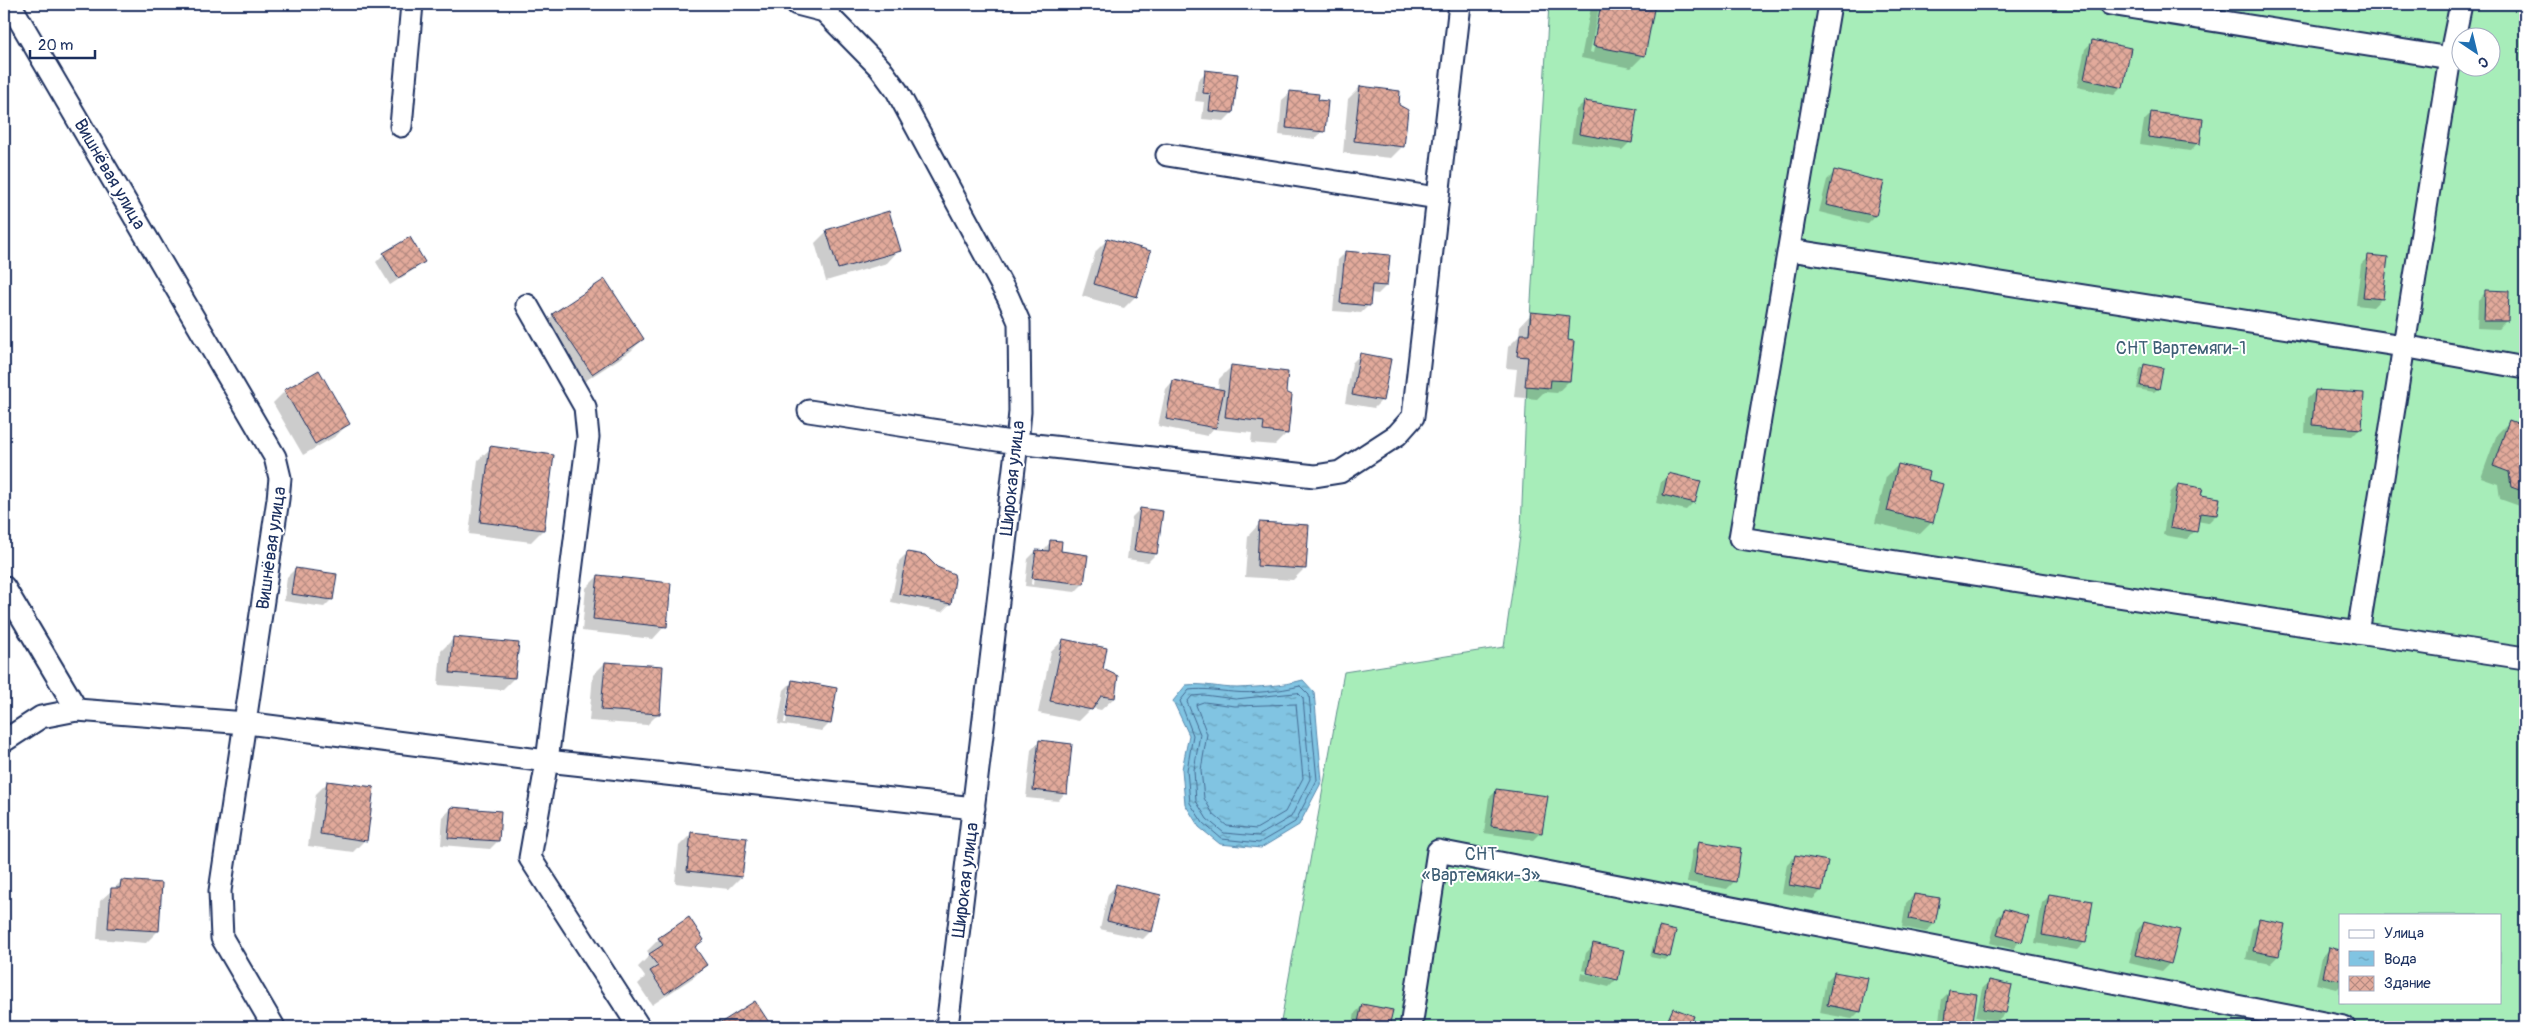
<svg xmlns="http://www.w3.org/2000/svg" width="2529" height="1031" viewBox="0 0 2529 1031" font-family="Pangolin,sans-serif">
<style>
.garden{fill:#a7edb9;stroke:#618e8c;fill-rule:evenodd}
.water{fill:url(#water-ripples);stroke:#5888ad}
.shadow{fill:#0003;fill-rule:evenodd}
.lines{fill:none;stroke-linecap:round;stroke-linejoin:round}
.shore{stroke:#446b93;stroke-width:1}
.building{fill:url(#building-cross-hatch);stroke:#1b2f5e}
.minor-casing{stroke:#1b2f5e;stroke-width:25}
.minor{stroke:#fff;stroke-width:21}
.labels{text-anchor:middle;stroke-width:4;stroke-linejoin:round;paint-order:stroke}
.street-label{font-size:18px;fill:#1b2f5e;stroke:#fff}
.park-label{font-size:18px;fill:#3e5e75;stroke:#fff}
</style>
<defs>
<pattern id="water-ripples" width="26" height="14" patternUnits="userSpaceOnUse" patternTransform="scale(1.25)"><rect width="26" height="14" fill="#81c4e2"/><path d="M2 4q2-2 4 0t4 0M15 11q2-2 4 0t4 0" fill="none" stroke="#69a0ba"/></pattern>
<pattern id="building-cross-hatch" width="8" height="8" patternUnits="userSpaceOnUse" patternTransform="scale(1.25)"><rect width="8" height="8" fill="#e2aa9b"/><path d="M0 0l8 8M0 8l8-8" fill="none" stroke="#b68b82"/></pattern>
</defs>
<rect width="100%" height="100%" fill="#fff"/>
<filter id="ink" filterUnits="userSpaceOnUse"><feTurbulence type="fractalNoise" baseFrequency=".02" numOctaves="2"/><feDisplacementMap in="SourceGraphic" scale="10" xChannelSelector="R" yChannelSelector="G"/><feConvolveMatrix kernelMatrix="1 2 1 2 8 2 1 2 1" color-interpolation-filters="sRGB"/></filter>
<g filter="url(#ink)">
<path class="garden" d="M 1549,4 L 2525,4 L 2525,1027 L 1280,1027 L 1344,672 L 1504,647 L 1521,529 L 1529,334 ZM 2462,38 L 2492,38 L 2492,68 L 2462,68 ZM 2340,915 L 2500,915 L 2500,1002 L 2340,1002 Z"/>
<path class="water" d="M 1303,680 L 1314,692 L 1322,781 L 1299,825 L 1261,848 L 1220,844 L 1199,827 L 1185,804 L 1182,769 L 1189,735 L 1173,701 L 1186,685 C 1204,683 1219,688 1237,688 C 1259,687 1281,686 1303,680 Z"/>
<g class="shadow">
<path d="M 1131,4 L 1172,4 L 1167,9 L 1130,6 Z"/>
<path d="M 1595,4 L 1653,5 L 1643,56 L 1631,68 L 1581,58 L 1591,7 ZM 1599,7 L 1602,7 L 1593,53 L 1590,52 Z"/>
<path d="M 2093,41 L 2122,87 L 2114,95 L 2077,87 L 2085,49 Z"/>
<path d="M 1206,72 L 1232,113 L 1224,121 L 1202,119 L 1204,102 L 1195,101 L 1198,80 Z"/>
<path d="M 1360,87 L 1398,106 L 1403,146 L 1391,158 L 1343,153 L 1348,99 Z"/>
<path d="M 1290,93 L 1323,131 L 1315,139 L 1279,135 L 1282,100 Z"/>
<path d="M 1584,102 L 1630,142 L 1622,150 L 1571,142 L 1576,110 Z"/>
<path d="M 2152,113 L 2198,143 L 2190,151 L 2140,144 L 2144,121 Z"/>
<path d="M 1835,172 L 1882,183 L 1875,216 L 1867,224 L 1819,212 L 1827,180 Z"/>
<path d="M 827,231 L 899,250 L 887,263 L 826,281 L 815,243 Z"/>
<path d="M 1108,239 L 1136,296 L 1124,308 L 1082,296 L 1096,251 Z"/>
<path d="M 1346,252 L 1386,286 L 1378,294 L 1370,293 L 1369,305 L 1361,313 L 1333,311 L 1338,260 Z"/>
<path d="M 384,254 L 423,261 L 415,269 L 390,285 L 376,262 Z"/>
<path d="M 2369,256 L 2381,299 L 2373,307 L 2356,305 L 2361,264 Z"/>
<path d="M 2486,292 L 2506,321 L 2498,329 L 2477,328 L 2478,300 Z"/>
<path d="M 1532,313 L 1566,341 L 1569,381 L 1557,393 L 1544,392 L 1537,399 L 1514,397 L 1517,369 L 1506,368 L 1508,347 L 1519,336 L 1520,326 Z"/>
<path d="M 553,315 L 643,339 L 631,351 L 579,385 L 541,327 Z"/>
<path d="M 1360,355 L 1382,400 L 1374,408 L 1345,403 L 1352,363 Z"/>
<path d="M 2144,366 L 2158,389 L 2154,392 L 2137,389 L 2140,369 Z"/>
<path d="M 1231,367 L 1284,393 L 1287,433 L 1275,445 L 1251,443 L 1252,433 L 1213,429 L 1207,436 L 1158,426 L 1166,389 L 1173,381 L 1218,390 L 1219,379 Z"/>
<path d="M 285,391 L 348,424 L 336,436 L 303,455 L 273,403 Z"/>
<path d="M 2315,391 L 2360,428 L 2352,436 L 2305,433 L 2307,399 Z"/>
<path d="M 2509,422 L 2525,428 L 2525,508 L 2500,499 L 2498,484 L 2481,478 L 2497,434 Z"/>
<path d="M 491,448 L 543,530 L 531,542 L 469,534 L 478,460 Z"/>
<path d="M 1898,465 L 1926,481 L 1932,522 L 1920,534 L 1875,523 L 1886,477 Z"/>
<path d="M 1669,474 L 1694,502 L 1686,510 L 1656,503 L 1661,482 Z"/>
<path d="M 2178,485 L 2200,496 L 2218,499 L 2216,515 L 2208,523 L 2197,521 L 2195,531 L 2187,539 L 2163,535 L 2170,493 Z"/>
<path d="M 1140,509 L 1156,554 L 1148,562 L 1127,559 L 1132,517 Z"/>
<path d="M 1260,523 L 1305,568 L 1293,580 L 1245,577 L 1248,536 Z"/>
<path d="M 1051,541 L 1083,584 L 1075,592 L 1025,586 L 1028,559 L 1036,551 L 1042,552 ZM 1034,558 L 1036,558 L 1033,585 L 1031,584 Z"/>
<path d="M 907,553 L 936,568 L 950,604 L 942,612 L 891,602 L 899,561 Z"/>
<path d="M 295,569 L 332,599 L 324,607 L 284,601 L 287,577 Z"/>
<path d="M 598,576 L 665,626 L 653,639 L 582,631 L 586,588 Z"/>
<path d="M 453,639 L 514,678 L 502,690 L 438,685 L 441,651 Z"/>
<path d="M 1063,640 L 1114,698 L 1101,710 L 1092,708 L 1079,721 L 1038,713 L 1051,652 Z"/>
<path d="M 605,663 L 659,713 L 647,725 L 589,721 L 593,675 Z"/>
<path d="M 792,682 L 830,723 L 822,731 L 778,724 L 784,690 ZM 789,689 L 791,689 L 786,723 L 784,723 Z"/>
<path d="M 1039,742 L 1065,793 L 1058,801 L 1026,798 L 1031,750 Z"/>
<path d="M 328,782 L 365,840 L 353,852 L 308,846 L 316,794 Z"/>
<path d="M 1497,790 L 1541,832 L 1533,840 L 1484,833 L 1489,798 Z"/>
<path d="M 451,809 L 498,841 L 490,849 L 441,845 L 443,817 Z"/>
<path d="M 691,834 L 741,877 L 729,889 L 675,883 L 679,846 Z"/>
<path d="M 1700,843 L 1735,881 L 1727,889 L 1687,882 L 1692,851 Z"/>
<path d="M 1795,856 L 1826,862 L 1821,891 L 1813,899 L 1782,893 L 1787,864 Z"/>
<path d="M 122,881 L 158,931 L 146,943 L 97,939 L 100,901 Z"/>
<path d="M 1116,886 L 1151,931 L 1143,939 L 1100,929 L 1108,894 Z"/>
<path d="M 1914,895 L 1934,924 L 1926,932 L 1902,927 L 1906,903 Z"/>
<path d="M 2050,895 L 2085,942 L 2077,950 L 2035,943 L 2042,903 Z"/>
<path d="M 2005,910 L 2020,941 L 2013,949 L 1990,943 L 1997,918 Z"/>
<path d="M 2260,921 L 2284,925 L 2278,956 L 2270,964 L 2246,959 L 2252,929 Z"/>
<path d="M 2145,922 L 2170,963 L 2162,971 L 2129,963 L 2137,930 Z"/>
<path d="M 1659,928 L 1669,957 L 1665,960 L 1650,957 L 1656,932 Z"/>
<path d="M 659,939 L 703,940 L 694,948 L 706,965 L 694,977 L 652,1005 L 638,984 L 645,977 L 638,967 L 650,955 L 647,951 Z"/>
<path d="M 1594,945 L 1617,979 L 1609,987 L 1580,980 L 1581,973 L 1613,980 L 1613,977 L 1582,970 L 1586,953 Z"/>
<path d="M 2330,949 L 2340,951 L 2340,986 L 2337,989 L 2316,984 L 2322,957 Z"/>
<path d="M 1834,973 L 1860,1011 L 1852,1019 L 1820,1013 L 1826,981 Z"/>
<path d="M 1990,981 L 2005,1013 L 1997,1021 L 1976,1017 L 1982,989 Z"/>
<path d="M 1950,991 L 1976,995 L 1971,1027 L 1938,1027 L 1942,999 Z"/>
<path d="M 755,1003 L 770,1027 L 717,1027 Z"/>
<path d="M 1363,1005 L 1391,1011 L 1388,1027 L 1352,1027 L 1355,1013 Z"/>
<path d="M 1673,1009 L 1693,1017 L 1689,1027 L 1664,1025 Z"/>
</g>
<g class="lines">
<g class="shore">
<path d="M 1300,686 L 1309,695 L 1317,780 L 1295,822 L 1259,843 L 1222,839 L 1203,823 L 1190,803 L 1187,770 L 1193,735 L 1180,701 L 1189,690 C 1205,688 1218,691 1233,692 C 1254,694 1279,691 1300,686 Z"/>
<path d="M 1298,693 L 1303,698 L 1310,779 L 1291,817 L 1258,836 L 1224,833 L 1207,819 L 1196,801 L 1194,770 L 1200,734 L 1187,702 L 1192,696 L 1204,695 L 1235,699 Z"/>
<path d="M 1204,702 L 1235,706 L 1296,704 L 1303,778 L 1285,812 L 1256,829 L 1227,826 L 1213,814 L 1204,798 L 1201,770 L 1207,734 L 1196,705 Z"/>
</g>
</g>
<g class="building">
<path d="M 1601,4 L 1655,4 L 1645,56 L 1593,46 Z"/>
<path d="M 2092,40 L 2131,48 L 2123,88 L 2084,79 Z"/>
<path d="M 1205,70 L 1238,74 L 1233,113 L 1209,111 L 1211,94 L 1203,93 Z"/>
<path d="M 1360,86 L 1400,91 L 1399,105 L 1408,110 L 1404,147 L 1354,141 Z"/>
<path d="M 1290,91 L 1319,94 L 1318,100 L 1328,101 L 1325,132 L 1286,128 Z"/>
<path d="M 1584,101 L 1637,109 L 1632,143 L 1579,134 Z"/>
<path d="M 2151,112 L 2203,119 L 2200,144 L 2148,137 Z"/>
<path d="M 1834,170 L 1884,182 L 1876,216 L 1826,205 Z"/>
<path d="M 889,211 L 901,251 L 838,269 L 826,230 Z"/>
<path d="M 410,237 L 425,262 L 398,278 L 383,253 Z"/>
<path d="M 1107,238 L 1151,251 L 1137,297 L 1094,284 Z"/>
<path d="M 1345,251 L 1390,255 L 1387,286 L 1372,285 L 1370,306 L 1340,303 Z"/>
<path d="M 2368,255 L 2388,257 L 2383,299 L 2363,297 Z"/>
<path d="M 605,279 L 644,339 L 592,374 L 552,314 Z"/>
<path d="M 2485,290 L 2509,291 L 2508,321 L 2484,321 Z"/>
<path d="M 1531,312 L 1570,316 L 1568,340 L 1574,341 L 1570,381 L 1551,380 L 1550,388 L 1525,386 L 1528,357 L 1517,356 L 1520,334 L 1529,334 Z"/>
<path d="M 1360,353 L 1391,359 L 1383,401 L 1352,395 Z"/>
<path d="M 2144,364 L 2163,368 L 2159,389 L 2140,386 Z"/>
<path d="M 1231,365 L 1288,372 L 1286,392 L 1292,395 L 1288,434 L 1263,431 L 1264,422 L 1225,417 Z"/>
<path d="M 319,370 L 350,424 L 315,444 L 284,390 Z"/>
<path d="M 1173,380 L 1224,390 L 1216,428 L 1166,419 Z"/>
<path d="M 2315,390 L 2364,393 L 2362,429 L 2312,425 Z"/>
<path d="M 2509,420 L 2525,426 L 2525,492 L 2511,487 L 2509,472 L 2493,466 Z"/>
<path d="M 490,446 L 554,455 L 544,530 L 480,522 Z"/>
<path d="M 1898,464 L 1930,472 L 1928,480 L 1943,484 L 1933,523 L 1887,511 Z"/>
<path d="M 1668,473 L 1701,481 L 1695,503 L 1663,495 Z"/>
<path d="M 2178,484 L 2203,488 L 2201,495 L 2220,498 L 2217,515 L 2200,513 L 2197,532 L 2170,527 Z"/>
<path d="M 1140,508 L 1163,511 L 1157,554 L 1134,551 Z"/>
<path d="M 1259,522 L 1309,525 L 1306,569 L 1257,566 Z"/>
<path d="M 1050,540 L 1062,541 L 1061,551 L 1088,555 L 1084,584 L 1032,578 L 1036,550 L 1049,551 Z"/>
<path d="M 907,552 L 925,555 L 937,567 L 954,574 L 955,579 L 951,604 L 899,594 Z"/>
<path d="M 295,568 L 337,574 L 333,600 L 291,594 Z"/>
<path d="M 598,575 L 671,583 L 667,627 L 593,619 Z"/>
<path d="M 453,637 L 519,643 L 515,678 L 450,673 Z"/>
<path d="M 1063,639 L 1107,648 L 1103,669 L 1118,676 L 1115,698 L 1101,696 L 1092,710 L 1050,701 Z"/>
<path d="M 605,662 L 663,666 L 660,714 L 601,710 Z"/>
<path d="M 792,680 L 837,688 L 831,724 L 786,717 Z"/>
<path d="M 1039,740 L 1072,744 L 1067,794 L 1033,790 Z"/>
<path d="M 327,781 L 374,787 L 367,841 L 320,834 Z"/>
<path d="M 1496,789 L 1548,796 L 1542,833 L 1491,826 Z"/>
<path d="M 451,807 L 501,811 L 499,841 L 448,838 Z"/>
<path d="M 691,832 L 747,838 L 742,877 L 687,871 Z"/>
<path d="M 1699,841 L 1741,848 L 1736,882 L 1694,874 Z"/>
<path d="M 1795,855 L 1828,861 L 1822,891 L 1789,885 Z"/>
<path d="M 121,880 L 162,883 L 159,931 L 108,928 L 111,888 L 120,888 Z"/>
<path d="M 1116,884 L 1161,895 L 1152,932 L 1107,921 Z"/>
<path d="M 1914,894 L 1940,898 L 1935,924 L 1909,919 Z"/>
<path d="M 2049,894 L 2093,901 L 2086,943 L 2042,935 Z"/>
<path d="M 2004,909 L 2029,916 L 2022,942 L 1997,935 Z"/>
<path d="M 689,917 L 704,940 L 695,947 L 707,965 L 665,994 L 650,971 L 658,966 L 649,954 L 663,945 L 658,938 Z"/>
<path d="M 2259,919 L 2285,924 L 2279,956 L 2253,951 Z"/>
<path d="M 2144,921 L 2180,930 L 2171,964 L 2136,955 Z"/>
<path d="M 1659,927 L 1676,931 L 1670,957 L 1653,953 Z"/>
<path d="M 1593,943 L 1624,950 L 1618,980 L 1587,973 Z"/>
<path d="M 2329,947 L 2340,950 L 2340,980 L 2323,977 Z"/>
<path d="M 1834,972 L 1868,978 L 1861,1012 L 1827,1005 Z"/>
<path d="M 1989,980 L 2012,985 L 2006,1013 L 1983,1009 Z"/>
<path d="M 1949,990 L 1977,994 L 1972,1027 L 1944,1027 Z"/>
<path d="M 755,1001 L 772,1027 L 714,1027 Z"/>
<path d="M 1362,1004 L 1393,1010 L 1389,1027 L 1357,1027 Z"/>
<path d="M 1673,1008 L 1694,1016 L 1690,1027 L 1682,1027 L 1667,1022 Z"/>
<path d="M 571,1021 L 575,1027 L 563,1027 Z"/>
</g>
<g class="lines">
<defs>
<g id="minor">
<path d="M 10,4 L 275,457 L 280,478 L 278,499 L 220,891 L 222,938 L 274,1027"/>
<path d="M 797,4 L 824,11 L 880,68 L 897,91 L 1008,297 L 1019,322 L 1020,412 L 1017,443 L 947,1027"/>
<path d="M 1830,4 L 1740,538 L 2358,633"/>
<path d="M 2110,4 L 2450,58"/>
<path d="M 2461,4 L 2450,58 L 2358,633 L 2525,658"/>
<path d="M 401,126 L 412,4"/>
<path d="M 1167,155 L 1437,198"/>
<path d="M 1790,250 L 2403,346 L 2525,368"/>
<path d="M 527,305 L 585,407 L 588,437 L 547,761 L 530,858 L 639,1027"/>
<path d="M 809,411 L 1017,443 L 1315,476 L 1340,472 L 1397,435 L 1413,417 L 1460,4"/>
<path d="M 4,587 L 77,710"/>
<path d="M 4,741 L 41,717 L 77,710 L 246,723 L 547,761 L 974,808"/>
<path d="M 1411,1027 L 1438,851 L 2344,1027"/>
</g>
</defs>
<use href="#minor" class="minor-casing"/>
<use href="#minor" class="minor"/>
</g>
</g>
<g class="labels">
<g class="street-label">
<text transform="translate(110 174) rotate(60)" y="6">Вишнёвая улица</text>
<text transform="translate(1012 478) rotate(-84)" y="6">Широкая улица</text>
<text transform="translate(271 548) rotate(-82)" y="6">Вишнёвая улица</text>
<text transform="translate(965 880) rotate(-83)" y="6">Широкая улица</text>
</g>
<g class="park-label">
<text x="2181" y="354">СНТ Вартемяги-1</text>
<text x="1481" y="860">СНТ<tspan x="1481" dy="21">«Вартемяки-3»</tspan></text>
</g>
</g>
<rect width="2529" height="1031" fill="none" stroke="#fff" stroke-width="20"/>
<rect x="10" y="10" width="2509" height="1011" fill="none" stroke="#1b2f5e" stroke-width="2" filter="url(#ink)"/>
<rect x="2339" y="914" width="162" height="90" fill="#ffffff" stroke="#a4acbf"/>
<rect x="2349" y="930" width="25" height="8" fill="#ffffff" stroke="#a4acbf"/>
<text x="2384" y="938" font-size="15" fill="#1b2f5e">Улица</text>
<rect x="2349" y="951" width="25" height="15" fill="url(#water-ripples)" stroke="#a4acbf"/>
<text x="2384" y="964" font-size="15" fill="#1b2f5e">Вода</text>
<rect x="2349" y="976" width="25" height="15" fill="url(#building-cross-hatch)" stroke="#a4acbf"/>
<text x="2384" y="988" font-size="15" fill="#1b2f5e">Здание</text>
<g transform="translate(2476 52) rotate(145)"><circle r="24" fill="#ffffff" stroke="#a4acbf"/>
<path d="M0-4L9 19L0 12L-9 19Z" fill="#1f6fb2"/>
<text y="-8" font-size="14" font-weight="bold" text-anchor="middle" fill="#1b2f5e">С</text>
</g>
<path d="M30 50v8h65v-8" fill="none" stroke="#1b2f5e" stroke-width="2.5"/>
<text x="38" y="50" font-size="15" fill="#1b2f5e" stroke="#ffffff" stroke-width="4" paint-order="stroke">20 m</text>
</svg>
